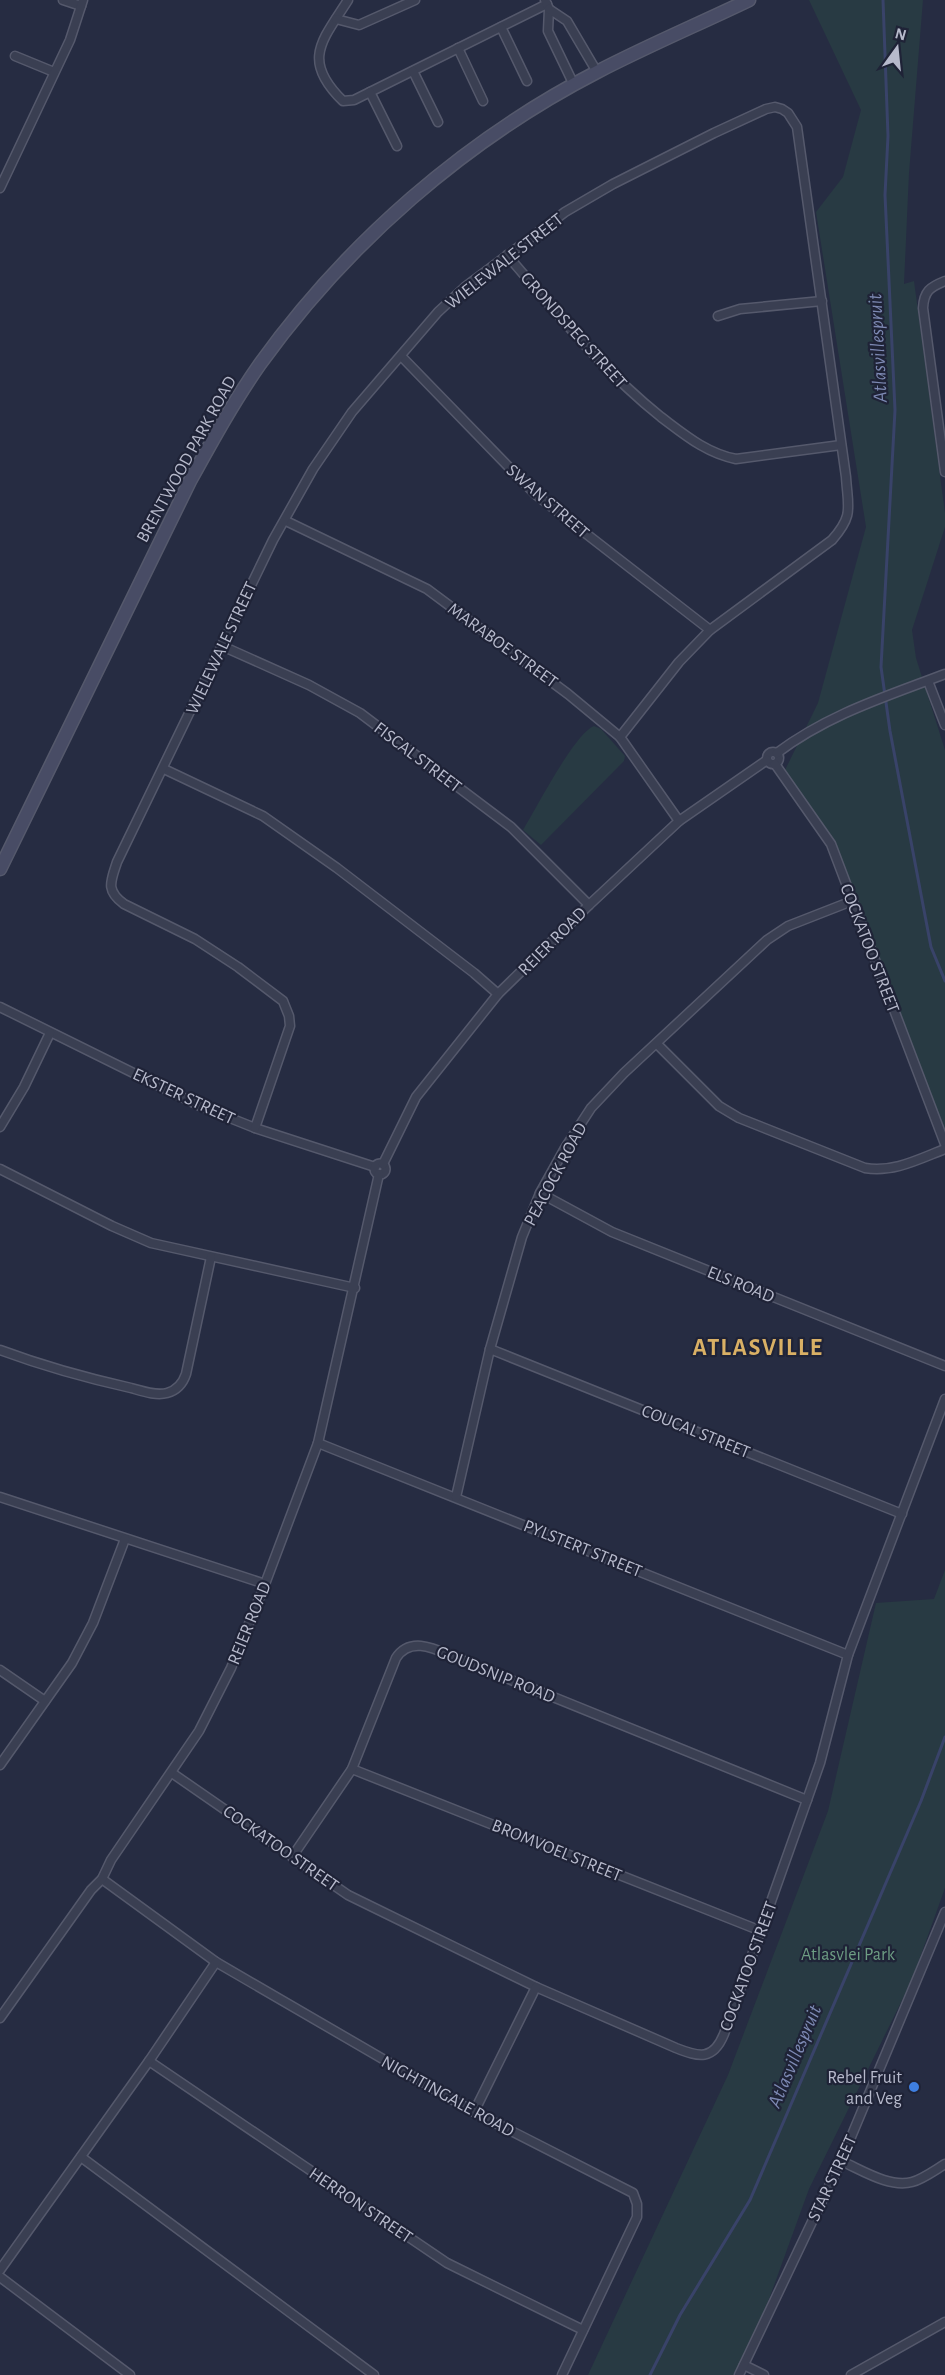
<svg xmlns="http://www.w3.org/2000/svg" width="945" height="2375" viewBox="0 0 945 2375" font-family="'Alegreya Sans',sans-serif">
<style>
.green{fill:#283a43}
.lines{fill:none;stroke-linecap:round;stroke-linejoin:round}
.stream{stroke:#394369;stroke-width:3}
.street-casing{stroke:#55596c;stroke-width:11}
.secondary-casing{stroke:#55596c;stroke-width:15}
.street{stroke:#3a3f52;stroke-width:8}
.secondary{stroke:#484c65;stroke-width:12}
.shop-dot{fill:#3f7fe0;stroke:#1f2337;stroke-width:2}
.labels{text-anchor:middle;stroke-width:4.5;stroke-linejoin:round;paint-order:stroke}
.street-label{font-size:18px;fill:#b7bacc;stroke:#1f2337}
.park-label{font-size:18px;fill:#6d9d83;stroke:#1f2337}
.poi-label{font-size:18px;fill:#b7bacc;stroke:#1f2337;text-anchor:end}
.water-label{font-size:20px;font-style:italic;fill:#7d89b3;stroke:#1f2337}
.district-label{font-size:24px;font-weight:bold;letter-spacing:1.5px;fill:#d9b065;stroke:#1f2337}
</style>
<rect width="100%" height="100%" fill="#262c42"/>
<g class="green">
<path d="M 809,0 L 923,0 L 909,173 L 904,284 L 914,281 L 945,513 L 945,527 L 912,630 L 916,658 L 945,750 L 945,1131 L 837,847 L 785,770 L 818,703 L 866,527 L 816,212 L 843,177 L 861,110 Z"/>
<path d="M 594,726 L 601,729 L 625,756 L 624,761 L 541,845 L 523,830 C 536,809 574,734 594,726 Z"/>
<path d="M 945,1570 L 945,1888 L 912,1980 L 809,2189 L 752,2346 L 738,2375 L 588,2375 L 728,2075 L 828,1811 L 876,1603 L 934,1599 Z"/>
</g>
<g class="lines">
<g class="stream">
<path d="M 883,0 L 888,136 L 885,195 L 895,410 L 881,667 L 890,731 L 931,947 L 945,981"/>
<path d="M 650,2375 L 680,2315 L 750,2200 L 921,1801 L 945,1737"/>
</g>
<defs>
<g id="street">
<path d="M 63,0 L 81,6"/>
<path d="M 348,0 C 322,41 301,60 343,101 L 354,100 L 547,4"/>
<path d="M 545,0 L 549,9 L 548,31 L 574,85"/>
<path d="M 549,9 L 567,21 L 597,72"/>
<path d="M 336,19 L 359,25 L 415,0"/>
<path d="M 501,27 L 527,81"/>
<path d="M 458,48 L 483,101"/>
<path d="M 15,56 L 54,72"/>
<path d="M 413,71 L 438,122"/>
<path d="M 370,92 L 397,146"/>
<path d="M 0,188 L 70,40 L 83,0"/>
<path d="M 507,255 C 557,313 601,369 661,417 C 685,435 706,453 736,459 L 841,445"/>
<path d="M 945,281 C 930,287 924,291 923,308 L 945,472"/>
<path d="M 718,316 L 740,309 L 822,301"/>
<path d="M 401,356 L 535,494 L 710,630"/>
<path d="M 286,521 L 427,589 L 568,694 L 620,737 L 679,821"/>
<path d="M 222,646 L 309,685 L 360,713 L 511,827 L 589,905"/>
<path d="M 928,681 L 945,725"/>
<circle cx="773" cy="758" r="6"/>
<path d="M 777,753 C 829,714 885,697 945,674"/>
<path d="M 775,764 L 831,844 L 945,1144"/>
<path d="M 164,769 L 263,816 L 337,868 L 474,973 L 498,994"/>
<path d="M 0,1007 L 200,1106 L 255,1128 L 375,1167"/>
<path d="M 657,1044 L 719,1106 L 739,1118 L 865,1168 C 893,1173 919,1159 945,1149"/>
<path d="M 0,1127 L 24,1087 L 50,1033"/>
<path d="M 255,1128 L 290,1026 L 289,1016 L 283,1001 L 238,967 L 195,939 L 124,904 C 105,890 111,881 117,862 L 273,540 L 313,469 L 352,412 L 438,312 L 465,287 L 565,212 L 613,184 L 714,133 L 766,109 L 775,107 L 782,109 L 788,113 L 797,127 L 846,477 C 848,508 854,515 832,540 L 710,630 L 679,662 L 620,737"/>
<circle cx="380" cy="1169" r="5.5"/>
<path d="M 383,1164 L 416,1097 L 498,994 L 589,905 L 679,821 L 767,760"/>
<path d="M 0,1169 L 112,1226 L 151,1243 L 355,1288"/>
<path d="M 540,1193 L 612,1232 L 945,1366"/>
<path d="M 490,1349 L 902,1514"/>
<path d="M 0,1350 C 43,1366 86,1378 131,1388 C 142,1391 156,1396 167,1393 C 178,1390 183,1383 186,1374 L 211,1257"/>
<path d="M 318,1443 L 848,1655"/>
<path d="M 0,1497 L 265,1584"/>
<path d="M 456,1497 L 490,1349 L 522,1237 L 540,1193 L 565,1148 L 591,1108 L 624,1073 L 767,940 L 788,926 L 852,901"/>
<path d="M 0,1670 L 45,1701"/>
<path d="M 0,1765 L 72,1663 L 93,1623 L 125,1539"/>
<path d="M 352,1769 L 761,1931"/>
<path d="M 172,1773 L 348,1895 L 536,1987 L 676,2048 C 699,2057 713,2061 724,2034 L 807,1800 L 820,1763 L 848,1655 L 945,1399"/>
<path d="M 292,1857 L 352,1769 L 396,1658 C 411,1635 437,1650 457,1658 L 807,1800"/>
<path d="M 102,1879 L 216,1962 L 474,2112 L 633,2193 L 637,2204 L 637,2217 L 562,2375"/>
<path d="M 0,2018 L 91,1890 L 102,1879 L 111,1860 L 199,1731 L 231,1668 L 265,1584 L 318,1443 L 379,1174"/>
<path d="M 149,2061 L 447,2263 L 583,2330"/>
<path d="M 474,2112 L 536,1987"/>
<path d="M 81,2157 L 374,2375"/>
<path d="M 841,2161 C 862,2170 889,2188 912,2182 C 923,2179 935,2170 945,2164"/>
<path d="M 0,2270 L 149,2061 L 216,1962"/>
<path d="M 0,2277 L 130,2375"/>
<path d="M 744,2365 L 764,2375"/>
<path d="M 739,2375 L 841,2161 L 945,1912"/>
<path d="M 851,2375 L 945,2322"/>
</g>
<path id="secondary" d="M 0,869 L 190,481 C 212,441 234,401 260,364 C 347,243 465,140 597,72 C 647,46 699,24 749,0"/>
</defs>
<use href="#street" class="street-casing"/>
<use href="#secondary" class="secondary-casing"/>
<use href="#street" class="street"/>
<use href="#secondary" class="secondary"/>
</g>
<circle class="shop-dot" cx="914" cy="2087" r="6"/>
<g class="labels">
<g class="street-label">
<text transform="translate(504 261) rotate(-38)" y="6">WIELEWALE STREET</text>
<text transform="translate(574 330) rotate(48)" y="6">GRONDSPEG STREET</text>
<text transform="translate(186 459) rotate(-61)" y="6">BRENTWOOD PARK ROAD</text>
<text transform="translate(548 501) rotate(41)" y="6">SWAN STREET</text>
<text transform="translate(503 645) rotate(36)" y="6">MARABOE STREET</text>
<text transform="translate(221 648) rotate(-65)" y="6">WIELEWALE STREET</text>
<text transform="translate(418 757) rotate(37)" y="6">FISCAL STREET</text>
<text transform="translate(552 941) rotate(-45)" y="6">REIER ROAD</text>
<text transform="translate(870 948) rotate(69)" y="6">COCKATOO STREET</text>
<text transform="translate(184 1096) rotate(25)" y="6">EKSTER STREET</text>
<text transform="translate(555 1174) rotate(-62)" y="6">PEACOCK ROAD</text>
<text transform="translate(741 1284) rotate(22)" y="6">ELS ROAD</text>
<text transform="translate(696 1431) rotate(22)" y="6">COUCAL STREET</text>
<text transform="translate(583 1548) rotate(22)" y="6">PYLSTERT STREET</text>
<text transform="translate(249 1623) rotate(-68)" y="6">REIER ROAD</text>
<text transform="translate(496 1674) rotate(22)" y="6">GOUDSNIP ROAD</text>
<text transform="translate(281 1848) rotate(35)" y="6">COCKATOO STREET</text>
<text transform="translate(557 1850) rotate(22)" y="6">BROMVOEL STREET</text>
<text transform="translate(748 1966) rotate(-70)" y="6">COCKATOO STREET</text>
<text transform="translate(448 2096) rotate(29)" y="6">NIGHTINGALE ROAD</text>
<text transform="translate(832 2178) rotate(-65)" y="6">STAR STREET</text>
<text transform="translate(361 2205) rotate(34)" y="6">HERRON STREET</text>
</g>
<g class="park-label">
<text x="848" y="1960">Atlasvlei Park</text>
</g>
<g class="poi-label">
<text x="902" y="2083">Rebel Fruit<tspan x="902" dy="21">and Veg</tspan></text>
</g>
<g class="water-label">
<text transform="translate(877 348) rotate(-93)" y="7">Atlasvillespruit</text>
<text transform="translate(794 2056) rotate(-67)" y="7">Atlasvillespruit</text>
</g>
<g class="district-label">
<text x="758" y="1355">ATLASVILLE</text>
</g>
</g>
<g transform="translate(897 48) rotate(15)" stroke="#1f2337" stroke-width="4.5" paint-order="stroke">
<path d="M0-4.5L10 22L0 15L-10 22Z" fill="#b7bacc"/>
<text y="-9" font-size="16" font-weight="bold" text-anchor="middle" fill="#b7bacc">N</text>
</g>
</svg>
